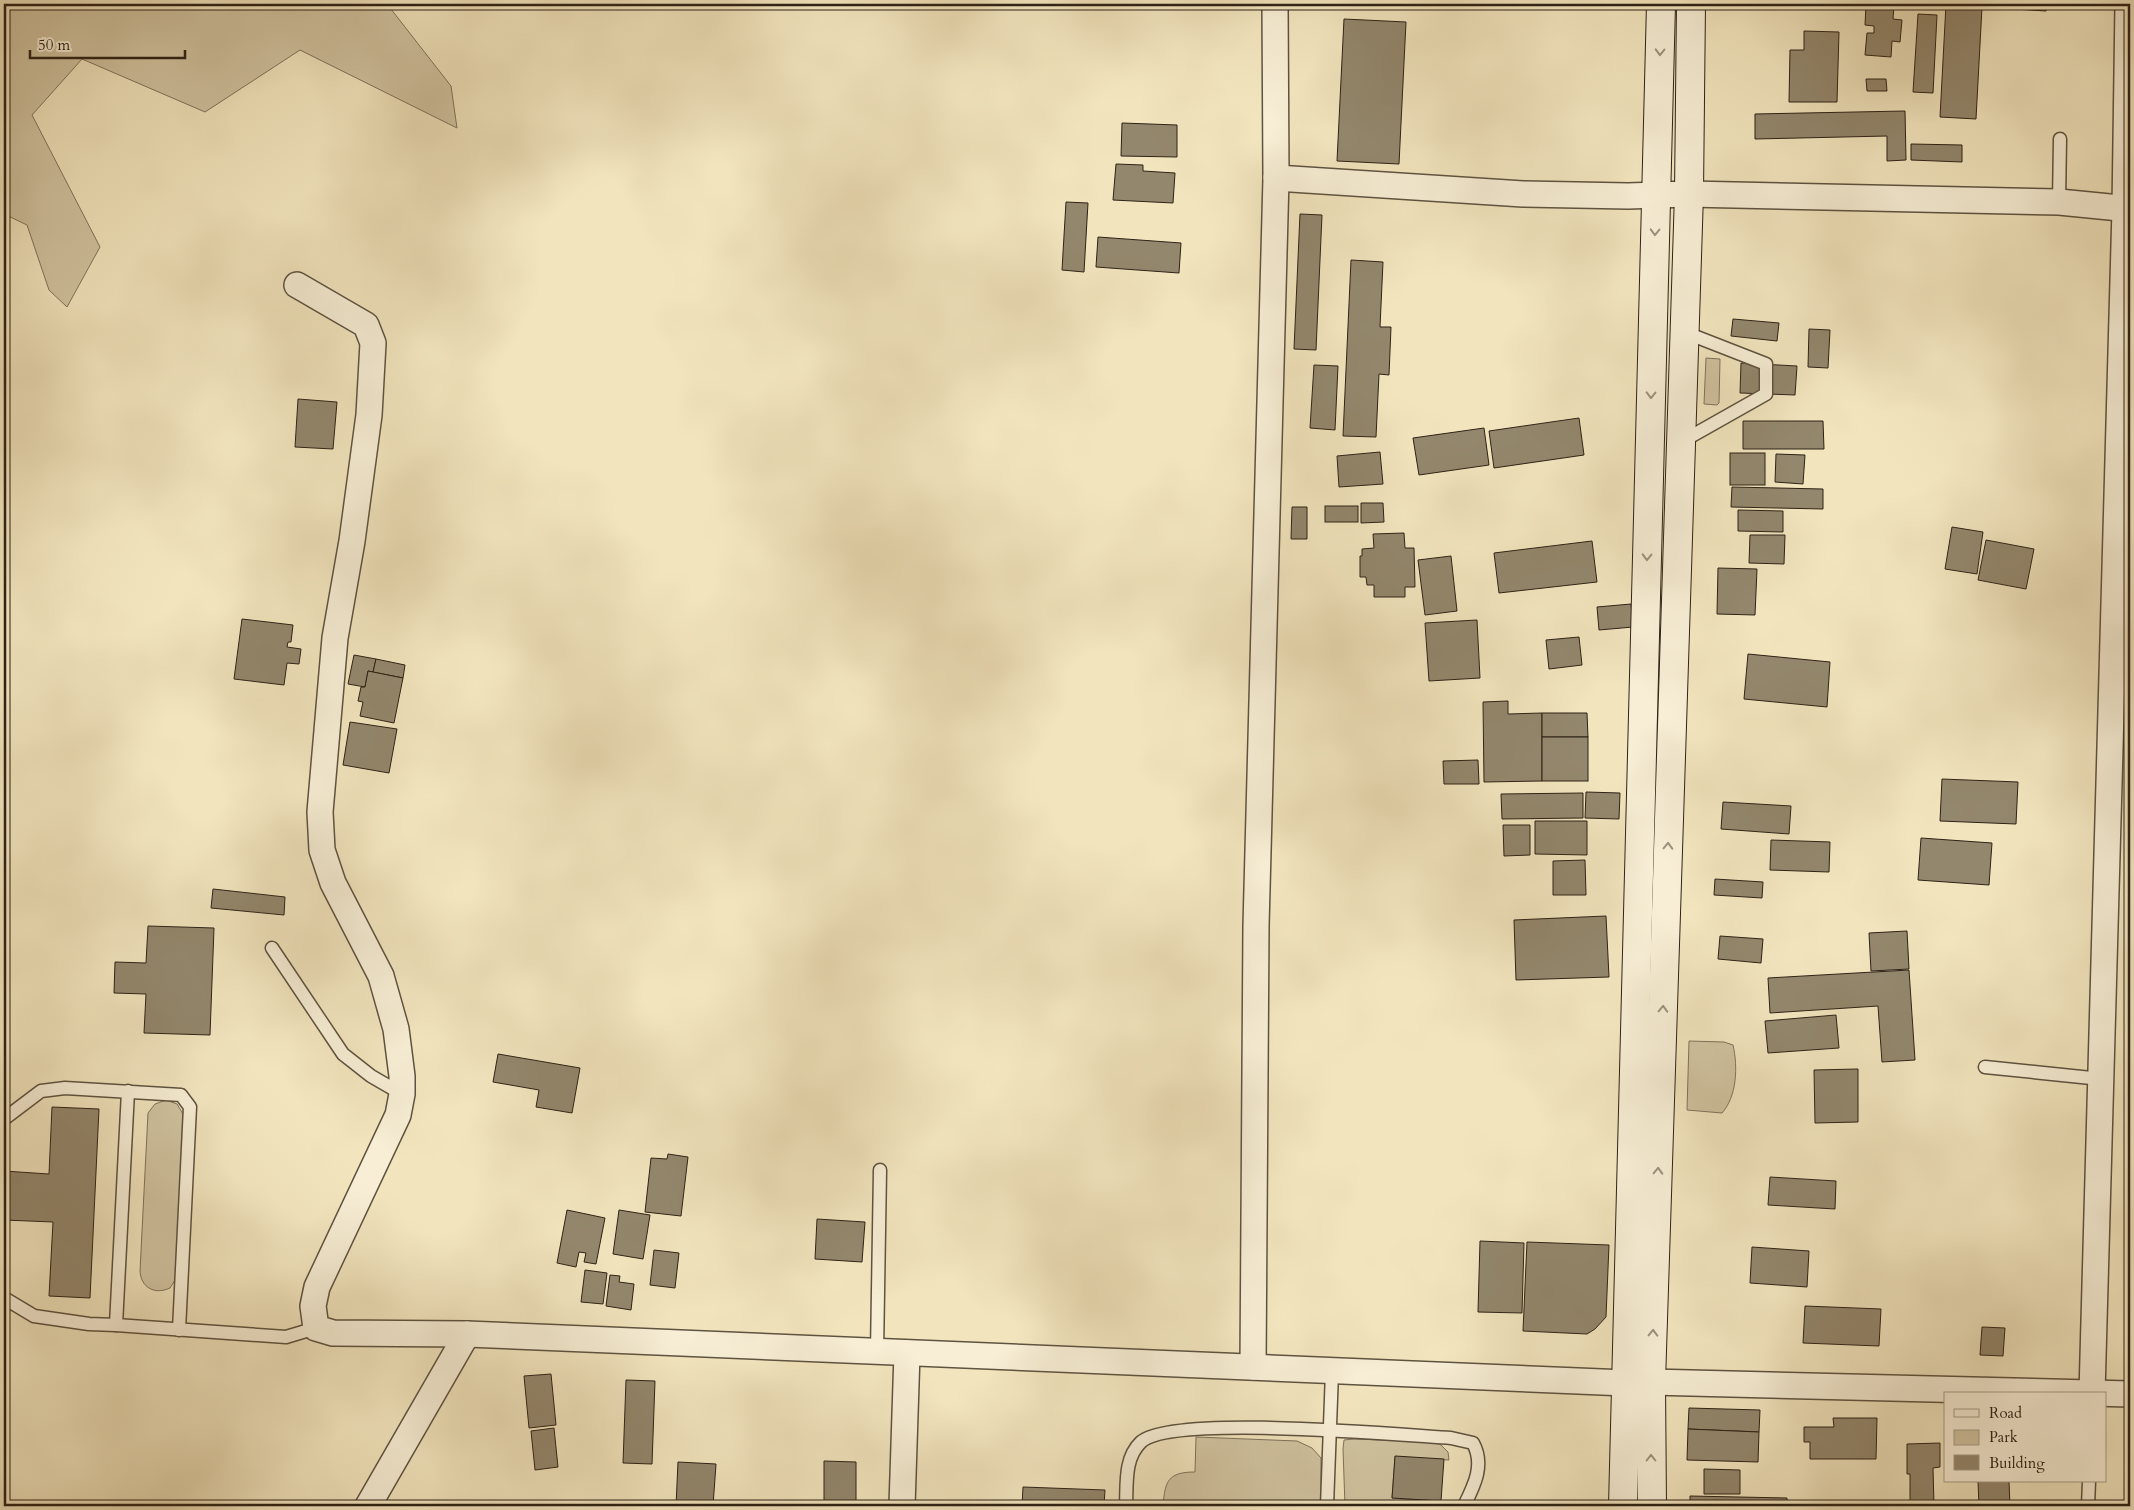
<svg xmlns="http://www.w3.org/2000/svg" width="2134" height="1510" viewBox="0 0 2134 1510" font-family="Cardo,serif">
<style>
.green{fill:#d1c4a1;stroke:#7f735c}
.building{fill:#93876d;stroke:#2d2216}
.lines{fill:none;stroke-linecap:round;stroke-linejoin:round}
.lane-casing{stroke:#5e5340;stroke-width:15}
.street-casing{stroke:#5e5340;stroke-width:28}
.secondary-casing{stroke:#2d2216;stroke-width:30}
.lane{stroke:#f7eed5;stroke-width:12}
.street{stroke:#f7eed5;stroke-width:25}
.secondary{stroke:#f7eed5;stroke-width:28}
.oneway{stroke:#9c927f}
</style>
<rect width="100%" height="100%" fill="#f2e5be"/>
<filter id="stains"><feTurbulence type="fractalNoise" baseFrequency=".004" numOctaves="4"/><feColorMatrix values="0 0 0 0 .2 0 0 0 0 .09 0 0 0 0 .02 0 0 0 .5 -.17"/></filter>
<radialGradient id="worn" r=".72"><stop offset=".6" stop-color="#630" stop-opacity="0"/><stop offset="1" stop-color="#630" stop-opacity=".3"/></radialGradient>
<g class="green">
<path d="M 4,4 L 163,4 L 169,8 L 197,4 L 387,4 L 451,86 L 457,128 L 300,50 L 205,112 L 82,59 L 32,115 L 100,247 L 67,307 L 49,290 L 27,225 L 4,214 Z"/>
<path d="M 1706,358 L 1720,359 L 1719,403 L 1717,405 L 1704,404 Z"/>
<path d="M 1689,1041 L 1724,1042 L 1733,1045 C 1738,1067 1737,1096 1722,1113 L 1687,1110 Z"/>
<path d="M 166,1100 L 177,1104 L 183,1114 L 177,1277 L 170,1288 C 155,1295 141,1288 140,1271 L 148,1113 L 155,1104 Z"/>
<path d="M 1196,1437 L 1297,1441 L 1312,1448 L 1321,1458 L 1321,1506 L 1163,1506 C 1165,1481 1168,1472 1195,1472 Z"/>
<path d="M 1354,1439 L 1435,1442 L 1441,1445 L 1448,1452 L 1449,1460 L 1395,1457 L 1392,1498 L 1446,1502 L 1446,1506 L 1345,1506 L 1343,1449 L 1344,1440 Z"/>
</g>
<g class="building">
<path d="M 1878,4 L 1894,6 L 1893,19 L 1902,20 L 1900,42 L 1892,41 L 1891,57 L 1865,55 L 1867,33 L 1874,33 L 1874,26 L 1865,25 L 1866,5 L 1878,6 Z"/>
<path d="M 1946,4 L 2046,4 L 2046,11 L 1982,7 L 1976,119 L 1940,117 Z"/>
<path d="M 1918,14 L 1937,15 L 1933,93 L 1913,92 Z"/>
<path d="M 1344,19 L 1406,22 L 1399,164 L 1337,161 Z"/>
<path d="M 1804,31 L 1839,32 L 1837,102 L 1789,102 L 1790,50 L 1804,50 Z"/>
<path d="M 1866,79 L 1886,79 L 1887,91 L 1867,91 Z"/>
<path d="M 1905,111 L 1906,160 L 1887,161 L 1887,136 L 1755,139 L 1755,114 Z"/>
<path d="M 1122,123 L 1177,125 L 1177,157 L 1121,156 Z"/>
<path d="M 1911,144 L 1962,145 L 1962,162 L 1911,160 Z"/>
<path d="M 1116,164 L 1143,165 L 1143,171 L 1175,173 L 1173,203 L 1113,200 Z"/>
<path d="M 1066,202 L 1088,203 L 1084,272 L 1062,270 Z"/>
<path d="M 1300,214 L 1322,215 L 1316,350 L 1294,349 Z"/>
<path d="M 1098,237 L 1181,243 L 1179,273 L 1096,267 Z"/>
<path d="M 1351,260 L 1383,262 L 1380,327 L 1391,327 L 1389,375 L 1379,374 L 1376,437 L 1343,436 Z"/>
<path d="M 1733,319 L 1779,323 L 1777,341 L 1731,336 Z"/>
<path d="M 1809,329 L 1830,330 L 1828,368 L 1808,367 Z"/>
<path d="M 1741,363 L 1797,366 L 1795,395 L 1740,393 Z"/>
<path d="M 1314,365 L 1338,366 L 1335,430 L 1310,428 Z"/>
<path d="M 298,399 L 337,402 L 333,449 L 295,447 Z"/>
<path d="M 1579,418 L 1584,455 L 1494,468 L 1489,431 Z"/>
<path d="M 1743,421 L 1823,421 L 1824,449 L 1743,449 Z"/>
<path d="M 1484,428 L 1489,465 L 1419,475 L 1413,438 Z"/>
<path d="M 1380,452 L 1383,484 L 1339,487 L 1337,456 Z"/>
<rect x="1730" y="453" width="35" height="32"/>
<path d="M 1776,454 L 1805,455 L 1803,484 L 1775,482 Z"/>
<path d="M 1732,487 L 1823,489 L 1823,509 L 1731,507 Z"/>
<path d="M 1361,503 L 1383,503 L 1384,522 L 1361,523 Z"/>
<rect x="1325" y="506" width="33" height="16"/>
<path d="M 1292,507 L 1307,507 L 1307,539 L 1291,539 Z"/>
<path d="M 1738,510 L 1783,511 L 1783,532 L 1738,531 Z"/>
<path d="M 1952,527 L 1983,532 L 1977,574 L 1945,569 Z"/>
<path d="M 1404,533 L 1405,548 L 1414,548 L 1415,587 L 1405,587 L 1405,597 L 1374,597 L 1374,585 L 1367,585 L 1366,577 L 1360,577 L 1360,556 L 1362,556 L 1362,549 L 1374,548 L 1373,534 Z"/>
<path d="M 1750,535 L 1785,535 L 1784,564 L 1749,563 Z"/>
<path d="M 1986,540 L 2034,549 L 2026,589 L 1978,580 Z"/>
<path d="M 1592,541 L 1597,582 L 1499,593 L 1494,553 Z"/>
<path d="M 1451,556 L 1457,611 L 1425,615 L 1418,560 Z"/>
<path d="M 1718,568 L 1757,569 L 1755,615 L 1717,614 Z"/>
<path d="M 1631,604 L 1633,627 L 1599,630 L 1597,607 Z"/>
<path d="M 242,619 L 293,625 L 291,642 L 288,642 L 287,647 L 301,649 L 299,664 L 287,663 L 284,685 L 234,679 Z"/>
<path d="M 1477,620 L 1480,678 L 1429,681 L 1425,623 Z"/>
<path d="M 1579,637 L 1582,665 L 1549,669 L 1546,640 Z"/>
<path d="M 1748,654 L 1830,662 L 1827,707 L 1744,699 Z"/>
<path d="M 354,655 L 376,659 L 373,672 L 368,671 L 365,687 L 348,684 Z"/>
<path d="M 376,659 L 405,665 L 403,678 L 373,672 Z"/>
<path d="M 368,671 L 403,678 L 394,723 L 360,716 L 363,702 L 358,701 L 361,687 L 365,687 Z"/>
<path d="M 1508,701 L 1508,714 L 1542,713 L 1542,781 L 1484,782 L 1483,702 Z"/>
<path d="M 1542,713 L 1587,713 L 1588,737 L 1542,737 Z"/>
<path d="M 350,722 L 397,729 L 389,773 L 343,765 Z"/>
<rect x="1542" y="737" width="46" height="44"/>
<path d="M 1478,760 L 1479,784 L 1444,784 L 1443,761 Z"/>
<path d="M 1942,779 L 2018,782 L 2016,824 L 1940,821 Z"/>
<path d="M 1586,792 L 1620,793 L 1619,819 L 1585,818 Z"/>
<path d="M 1583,793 L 1583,818 L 1502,819 L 1501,794 Z"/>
<path d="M 1723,802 L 1791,806 L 1789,834 L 1721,829 Z"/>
<path d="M 1535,821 L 1587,821 L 1587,855 L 1535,854 Z"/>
<path d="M 1503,825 L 1530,825 L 1530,855 L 1504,856 Z"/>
<path d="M 1921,838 L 1992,843 L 1989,885 L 1918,880 Z"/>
<path d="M 1771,840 L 1830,842 L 1829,872 L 1770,870 Z"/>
<path d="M 1585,860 L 1586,895 L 1553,895 L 1553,861 Z"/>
<path d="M 1715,879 L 1763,882 L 1762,898 L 1714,895 Z"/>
<path d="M 213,889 L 285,897 L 284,915 L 211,908 Z"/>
<path d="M 1606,916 L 1609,977 L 1516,980 L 1514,920 Z"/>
<path d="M 148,926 L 214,928 L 210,1035 L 144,1033 L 146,994 L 114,993 L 115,962 L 146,963 Z"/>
<path d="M 1907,931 L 1909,969 L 1871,971 L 1869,933 Z"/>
<path d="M 1720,936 L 1763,939 L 1761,963 L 1718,959 Z"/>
<path d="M 1909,970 L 1915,1060 L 1882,1062 L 1878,1006 L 1770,1013 L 1768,978 Z"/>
<path d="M 1836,1015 L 1839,1048 L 1768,1053 L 1765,1021 Z"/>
<path d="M 498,1054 L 580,1068 L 572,1113 L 536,1107 L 539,1090 L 493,1082 Z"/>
<path d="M 1858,1069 L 1858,1122 L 1815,1123 L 1814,1070 Z"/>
<path d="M 52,1107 L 99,1109 L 90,1298 L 49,1296 L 53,1222 L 4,1220 L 4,1171 L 49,1174 Z"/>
<path d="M 668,1154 L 688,1157 L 681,1216 L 645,1212 L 651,1158 L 667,1159 Z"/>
<path d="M 1770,1177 L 1836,1181 L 1835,1209 L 1768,1205 Z"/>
<path d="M 567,1210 L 605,1218 L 596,1264 L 584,1262 L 586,1253 L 579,1252 L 576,1267 L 557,1263 Z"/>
<path d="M 619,1210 L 650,1215 L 643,1259 L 613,1254 Z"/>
<path d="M 817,1219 L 865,1222 L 862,1262 L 815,1259 Z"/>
<path d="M 1480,1241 L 1524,1243 L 1522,1313 L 1478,1312 Z"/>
<path d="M 1527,1242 L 1609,1245 L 1606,1317 L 1595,1329 L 1587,1334 L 1523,1331 Z"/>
<path d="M 1752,1247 L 1809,1251 L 1807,1287 L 1750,1283 Z"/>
<path d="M 654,1250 L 679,1253 L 675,1288 L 650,1285 Z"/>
<path d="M 585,1270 L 607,1273 L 603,1304 L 581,1302 Z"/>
<path d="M 610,1275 L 620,1276 L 619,1282 L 634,1284 L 631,1310 L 606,1306 Z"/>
<path d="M 1805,1306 L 1881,1309 L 1879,1346 L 1803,1343 Z"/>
<path d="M 1982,1327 L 2005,1328 L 2003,1356 L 1980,1355 Z"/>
<path d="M 551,1374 L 556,1425 L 529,1428 L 524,1376 Z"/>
<path d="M 626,1380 L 655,1381 L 652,1464 L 623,1463 Z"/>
<path d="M 1689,1408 L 1760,1410 L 1759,1432 L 1688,1429 Z"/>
<path d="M 1833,1418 L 1877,1418 L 1876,1459 L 1810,1459 L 1810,1442 L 1804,1442 L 1804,1427 L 1834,1427 Z"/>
<path d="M 554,1428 L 558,1467 L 535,1470 L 531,1431 Z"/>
<path d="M 1688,1429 L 1759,1432 L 1758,1462 L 1687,1460 Z"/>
<path d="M 1940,1443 L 1940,1467 L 1933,1468 L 1934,1506 L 1910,1506 L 1910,1474 L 1907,1474 L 1907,1444 Z"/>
<path d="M 1395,1456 L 1444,1459 L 1441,1501 L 1392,1498 Z"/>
<path d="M 824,1461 L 856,1462 L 856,1506 L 824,1506 Z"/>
<path d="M 678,1462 L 716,1464 L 713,1506 L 676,1506 Z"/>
<path d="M 1704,1469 L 1740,1470 L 1740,1494 L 1704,1494 Z"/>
<path d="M 1978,1481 L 2009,1481 L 2010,1506 L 1979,1506 Z"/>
<path d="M 1023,1487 L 1105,1490 L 1104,1506 L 1022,1506 Z"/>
<path d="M 1690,1496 L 1787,1498 L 1787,1506 L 1690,1506 Z"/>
</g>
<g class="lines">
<defs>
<g id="lane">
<path d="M 2059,202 L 2060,139"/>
<path d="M 1681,442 L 1766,394 L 1766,364 L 1684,332"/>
<path d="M 272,948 L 343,1054 L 371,1076 L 402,1094"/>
<path d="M 1985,1067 L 2101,1079"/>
<path d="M 4,1119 L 41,1091 L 65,1088 L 181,1095 L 190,1107 L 179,1330"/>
<path d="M 4,1298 L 34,1316 L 89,1324 L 116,1325 L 286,1337 L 316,1328"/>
<path d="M 116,1325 L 128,1091"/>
<path d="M 877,1352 L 880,1170"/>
<path d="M 1126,1506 C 1127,1484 1124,1458 1141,1442 C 1172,1414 1401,1435 1451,1438 L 1473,1443 C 1485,1465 1474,1486 1464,1506"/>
<path d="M 1327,1506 L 1332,1372"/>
<path d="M 2088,1506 L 2089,1481"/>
</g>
<g id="street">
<path d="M 1276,178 L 1523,194 L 1628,196 L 1689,194 L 2059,202 L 2130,209"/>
<path d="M 297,285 L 366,325 L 373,343 L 369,415 L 352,541 L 335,638 L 320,812 L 322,850 L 333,883 L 381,976 L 396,1029 L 402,1076 L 402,1094 L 398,1115 L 317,1287 L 313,1306 L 316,1328 L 333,1333 L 467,1334 L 1626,1383 L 1651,1382 L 2130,1394"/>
<path d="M 1253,1367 L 1256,926 L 1276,178 L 1275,4"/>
<path d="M 2092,1393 L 2125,209 L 2128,4"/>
<path d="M 368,1506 L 467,1334"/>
<path d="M 902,1506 L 907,1353"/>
</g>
<g id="secondary">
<path d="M 1623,1506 L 1661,4"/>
<path d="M 1652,1506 L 1651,1382 L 1689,194 L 1691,4"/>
</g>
</defs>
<use href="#lane" class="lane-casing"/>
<use href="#street" class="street-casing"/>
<use href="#secondary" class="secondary-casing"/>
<use href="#lane" class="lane"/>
<use href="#street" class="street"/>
<use href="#secondary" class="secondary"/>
</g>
<defs><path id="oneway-chevron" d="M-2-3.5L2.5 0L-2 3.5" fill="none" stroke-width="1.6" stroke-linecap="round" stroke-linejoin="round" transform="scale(1.25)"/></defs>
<g class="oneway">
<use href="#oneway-chevron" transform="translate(1660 52) rotate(91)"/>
<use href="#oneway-chevron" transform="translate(1655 232) rotate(91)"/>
<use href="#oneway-chevron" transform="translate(1651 395) rotate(91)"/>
<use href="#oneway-chevron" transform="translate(1647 557) rotate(91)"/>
<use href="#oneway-chevron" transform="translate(1668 846) rotate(-88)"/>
<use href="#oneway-chevron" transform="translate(1663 1009) rotate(-88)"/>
<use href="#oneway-chevron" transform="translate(1658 1171) rotate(-88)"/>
<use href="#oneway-chevron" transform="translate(1653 1333) rotate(-88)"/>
<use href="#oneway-chevron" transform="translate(1651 1458) rotate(-90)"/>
</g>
<rect width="2134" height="1510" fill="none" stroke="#f2e5be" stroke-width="20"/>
<rect x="5" y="5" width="2124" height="1500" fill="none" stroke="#2d2216" stroke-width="2.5"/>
<rect x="10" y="10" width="2114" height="1490" fill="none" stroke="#2d2216"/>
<rect x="1944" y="1392" width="162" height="90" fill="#f7eed5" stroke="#a69c89"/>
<rect x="1954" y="1409" width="25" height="8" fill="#f7eed5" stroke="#a69c89"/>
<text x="1989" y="1418" font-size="15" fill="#2d2216">Road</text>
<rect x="1954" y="1430" width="25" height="15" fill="#d1c4a1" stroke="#a69c89"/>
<text x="1989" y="1442" font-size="15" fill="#2d2216">Park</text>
<rect x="1954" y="1455" width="25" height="15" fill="#93876d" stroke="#a69c89"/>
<text x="1989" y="1468" font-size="15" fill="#2d2216">Building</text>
<path d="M30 50v8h155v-8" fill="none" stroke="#2d2216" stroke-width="2.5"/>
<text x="38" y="50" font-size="15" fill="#2d2216" stroke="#f7eed5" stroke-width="4" paint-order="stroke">50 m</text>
<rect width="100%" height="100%" filter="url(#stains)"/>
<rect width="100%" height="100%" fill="url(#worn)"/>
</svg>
